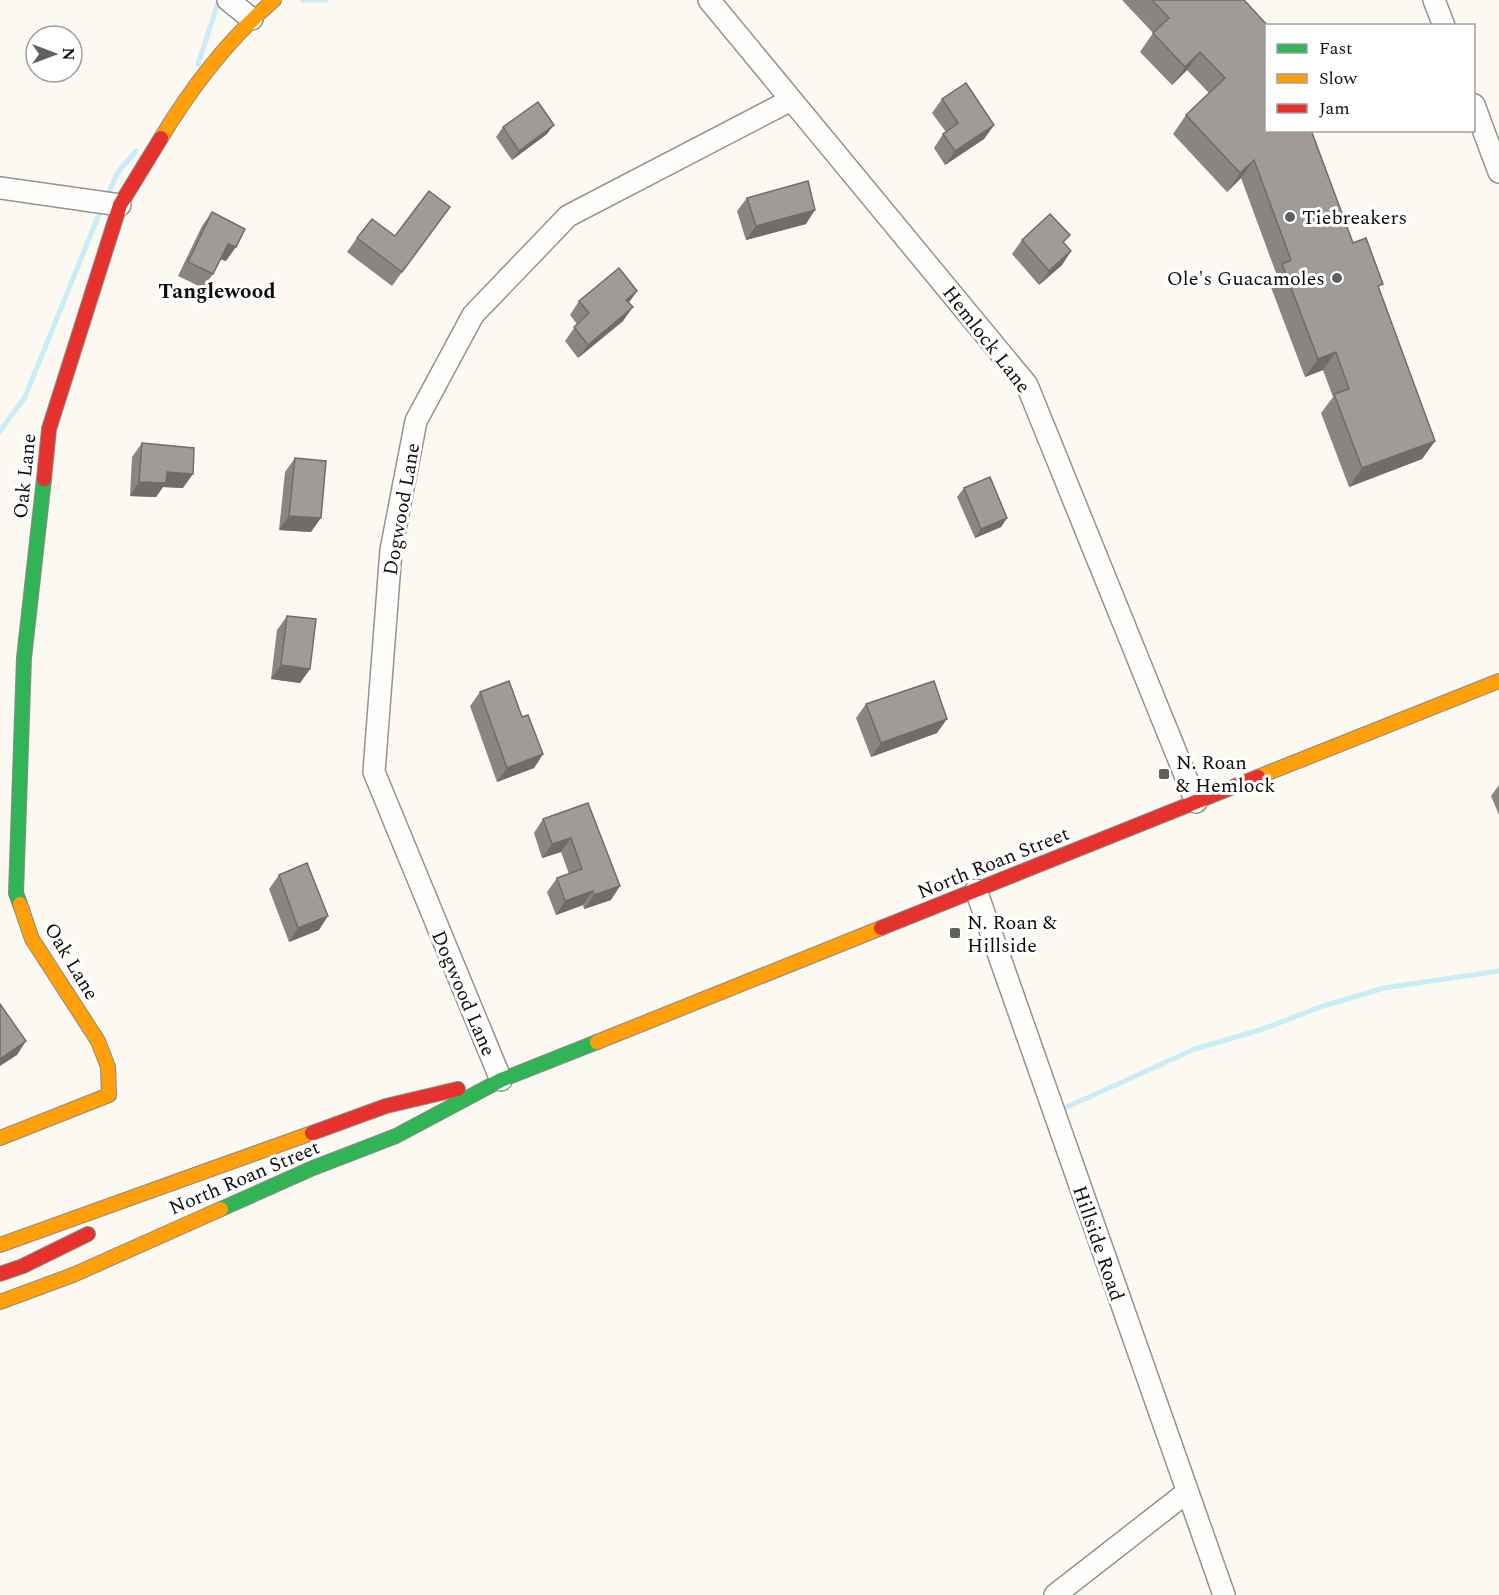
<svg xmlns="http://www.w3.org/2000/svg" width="1499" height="1595" viewBox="0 0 1499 1595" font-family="Spectral,serif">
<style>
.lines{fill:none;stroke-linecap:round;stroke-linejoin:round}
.stream{stroke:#c9ecf6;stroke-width:5}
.street-casing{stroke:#959391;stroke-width:24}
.fast-casing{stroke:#8c8a87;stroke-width:16}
.slow-casing{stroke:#8c8a87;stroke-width:16}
.jam-casing{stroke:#8c8a87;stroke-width:16}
.street{stroke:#fffefd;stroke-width:21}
.fast{stroke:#30b455;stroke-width:14}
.slow{stroke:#ff9f0a;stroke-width:14}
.jam{stroke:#e5322d;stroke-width:14}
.wall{fill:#898583}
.shaded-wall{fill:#6f6c6a}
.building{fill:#9f9b98;stroke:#6f6c6a;stroke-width:1.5}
.poi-dot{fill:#61605e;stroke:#fff;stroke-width:2}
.labels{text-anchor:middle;stroke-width:6;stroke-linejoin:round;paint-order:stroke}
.poi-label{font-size:20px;fill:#0e0e0e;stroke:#fff;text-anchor:start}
.street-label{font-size:20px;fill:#0e0e0e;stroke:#fff}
.neighbourhood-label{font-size:21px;font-weight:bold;fill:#0e0e0e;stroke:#fff}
</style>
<rect width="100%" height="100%" fill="#fcf8f2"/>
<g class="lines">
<g class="stream">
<path d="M 303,0 L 326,0"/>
<path d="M 198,64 L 219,0"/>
<path d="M 106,198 L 118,172 L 136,151"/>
<path d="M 0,431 L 25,397 L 102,207"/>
<path d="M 1067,1107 L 1195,1049 L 1263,1029 L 1323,1006 L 1384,988 L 1499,971"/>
</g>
<defs>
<g id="street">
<path d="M 228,0 L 252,19"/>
<path d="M 709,0 L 1027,385 L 1196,802"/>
<path d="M 1434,0 L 1444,26"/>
<path d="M 1474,105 L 1499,172"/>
<path d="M 0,188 L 120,205"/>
<path d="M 976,890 L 1224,1595"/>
<path d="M 501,1080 L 374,772 L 391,550 L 416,421 L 473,315 L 568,216 L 791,100"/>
<path d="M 1055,1595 L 1186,1493"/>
</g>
<g id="fast">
<path d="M 20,904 L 16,893 L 24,658 L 44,479"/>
<path d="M 221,1209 L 313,1168 L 396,1136 L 501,1080 L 597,1042"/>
</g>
<g id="slow">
<path d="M 161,138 C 191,88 230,38 274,0"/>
<path d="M 1258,777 L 1499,681"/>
<path d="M 597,1042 L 881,928"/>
<path d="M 0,1138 L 109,1095 L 108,1067 L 98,1041 L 32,939 L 20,904"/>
<path d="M 0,1245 L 312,1133"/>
<path d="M 0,1302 L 73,1275 L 221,1209"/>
</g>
<g id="jam">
<path d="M 44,479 L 49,429 L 120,205 L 161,138"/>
<path d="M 881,928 L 1258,777"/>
<path d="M 312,1133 L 386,1106 L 458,1089"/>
<path d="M 0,1274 L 23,1266 L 88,1234"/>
</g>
</defs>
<use href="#street" class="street-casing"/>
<use href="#fast" class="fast-casing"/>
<use href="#slow" class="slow-casing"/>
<use href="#jam" class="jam-casing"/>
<use href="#street" class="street"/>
<use href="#fast" class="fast"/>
<use href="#slow" class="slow"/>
<use href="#jam" class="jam"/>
</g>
<g class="wall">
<path d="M 1122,0 L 1244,0 L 1353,243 L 1379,289 L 1435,441 L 1422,459 L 1349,487 L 1321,413 L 1333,397 L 1323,370 L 1305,377 L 1269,282 L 1276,273 L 1241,178 L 1227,192 L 1173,134 L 1186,115 L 1209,93 L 1187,70 L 1172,85 L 1140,52 L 1153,33 Z"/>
<path d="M 942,99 L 994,125 L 984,139 L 945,165 L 934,148 L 943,134 L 946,132 L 932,113 Z"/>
<path d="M 503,127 L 547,134 L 512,160 L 496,137 Z"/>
<path d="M 747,198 L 806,224 L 746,240 L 737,211 Z"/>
<path d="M 450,207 L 392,286 L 347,252 L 357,238 L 395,236 Z"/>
<path d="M 212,212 L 226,261 L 220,259 L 213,274 L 203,288 L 178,276 L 202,226 Z"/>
<path d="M 1022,240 L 1064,244 L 1071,251 L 1062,265 L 1039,285 L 1012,254 Z"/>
<path d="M 637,291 L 629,302 L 623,321 L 578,358 L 565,341 L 577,324 L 570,315 L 579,301 Z"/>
<path d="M 142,443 L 183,488 L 163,487 L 156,497 L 130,496 L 132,457 Z"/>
<path d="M 295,458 L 311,532 L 279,530 L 285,472 Z"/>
<path d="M 964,488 L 1007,518 L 1001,527 L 975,538 L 957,497 Z"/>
<path d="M 287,616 L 310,669 L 300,683 L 271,679 L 277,630 Z"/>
<path d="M 480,692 L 522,717 L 543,754 L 534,768 L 497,782 L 470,706 Z"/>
<path d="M 866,704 L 937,733 L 871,757 L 856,718 Z"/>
<path d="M 1499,785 L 1499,815 L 1491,796 Z"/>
<path d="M 588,803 L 611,900 L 584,909 L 583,905 L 556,915 L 547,892 L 557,878 L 569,874 L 561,852 L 542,858 L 534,833 L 543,819 Z"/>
<path d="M 279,875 L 319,930 L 289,942 L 269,889 Z"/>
</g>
<g class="shaded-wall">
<path d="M 1200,52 L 1187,70 L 1172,85 L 1185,67 Z"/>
<path d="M 554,125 L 547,134 L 512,160 L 519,151 Z"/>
<path d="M 994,125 L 984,139 L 945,165 L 955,151 Z"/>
<path d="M 1254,160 L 1241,178 L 1227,192 L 1240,173 Z"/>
<path d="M 815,210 L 806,224 L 746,240 L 756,226 Z"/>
<path d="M 228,244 L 236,247 L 226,261 L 218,258 Z"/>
<path d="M 1071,251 L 1062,265 L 1039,285 L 1049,271 Z"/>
<path d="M 637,291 L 627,305 L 626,300 Z"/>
<path d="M 633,307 L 623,321 L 578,358 L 588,345 Z"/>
<path d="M 1336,352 L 1323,370 L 1305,377 L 1318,359 Z"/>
<path d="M 1435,441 L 1422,459 L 1349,487 L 1362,468 Z"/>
<path d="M 167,472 L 193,474 L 183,488 L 163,487 L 156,497 L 130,496 L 139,482 Z"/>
<path d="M 289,516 L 321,518 L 311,532 L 279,530 Z"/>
<path d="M 1007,518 L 1001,527 L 975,538 L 981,529 Z"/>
<path d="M 281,665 L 310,669 L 300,683 L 271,679 Z"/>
<path d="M 947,719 L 937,733 L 871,757 L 881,743 Z"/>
<path d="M 543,754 L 534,768 L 497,782 L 507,768 Z"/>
<path d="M 571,838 L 561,852 L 542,858 L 552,844 Z"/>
<path d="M 620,886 L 611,900 L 584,909 L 594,895 Z"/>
<path d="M 593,891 L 583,905 L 556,915 L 565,901 Z"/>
<path d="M 328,916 L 319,930 L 289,942 L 298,928 Z"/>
<path d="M 26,1041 L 17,1055 L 0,1066 L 0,1059 Z"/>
</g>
<g class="building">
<path d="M 1152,0 L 1244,0 L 1268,26 L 1266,26 L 1266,130 L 1311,130 L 1353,243 L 1366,238 L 1383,284 L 1378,286 L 1435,441 L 1362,468 L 1334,394 L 1349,389 L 1336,352 L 1318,359 L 1282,264 L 1291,260 L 1254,160 L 1240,173 L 1186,115 L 1225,78 L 1200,52 L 1185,67 L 1153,33 L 1169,18 Z"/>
<path d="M 966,83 L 994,125 L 955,151 L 943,134 L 958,123 L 942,99 Z"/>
<path d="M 538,102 L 554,125 L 519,151 L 503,127 Z"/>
<path d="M 808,181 L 815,210 L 756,226 L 747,198 Z"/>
<path d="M 429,191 L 450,207 L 402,272 L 357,238 L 372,219 L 395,236 Z"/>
<path d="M 212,212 L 245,229 L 236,247 L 228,244 L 213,274 L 188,262 Z"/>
<path d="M 1050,214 L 1070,235 L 1063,242 L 1071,251 L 1049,271 L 1022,240 Z"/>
<path d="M 619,268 L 637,291 L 626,300 L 633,307 L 588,345 L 574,327 L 589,313 L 579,301 Z"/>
<path d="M 142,443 L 194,448 L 193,474 L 167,472 L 166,483 L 139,482 Z"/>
<path d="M 295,458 L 326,461 L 321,518 L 289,516 Z"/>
<path d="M 990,477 L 1007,518 L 981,529 L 964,488 Z"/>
<path d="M 287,616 L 316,619 L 310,669 L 281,665 Z"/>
<path d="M 509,681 L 522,717 L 528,715 L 543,754 L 507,768 L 480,692 Z"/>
<path d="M 934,681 L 947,719 L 881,743 L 866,704 Z"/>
<path d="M 588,803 L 620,886 L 594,895 L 593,891 L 565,901 L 557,878 L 582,869 L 571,838 L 552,844 L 543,819 Z"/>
<path d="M 307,863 L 328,916 L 298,928 L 279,875 Z"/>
<path d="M 0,1004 L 26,1041 L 0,1059 Z"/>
</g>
<g class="poi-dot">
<circle cx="1290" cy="217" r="6"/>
<circle cx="1337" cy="278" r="6"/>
<rect x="1158" y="768" width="12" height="12" rx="3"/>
<rect x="949" y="927" width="12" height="12" rx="3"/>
</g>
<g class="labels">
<g class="poi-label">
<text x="1302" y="224">Tiebreakers</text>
<text x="1325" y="285" text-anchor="end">Ole's Guacamoles</text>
<text x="1176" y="769">N. Roan<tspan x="1176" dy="23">&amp; Hemlock</tspan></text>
<text x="967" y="929">N. Roan &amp;<tspan x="967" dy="23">Hillside</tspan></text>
</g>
<g class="street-label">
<text transform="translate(987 339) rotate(52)" y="7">Hemlock Lane</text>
<text transform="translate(24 476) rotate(-84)" y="7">Oak Lane</text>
<text transform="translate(401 509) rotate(-80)" y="7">Dogwood Lane</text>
<text transform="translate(993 862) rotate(-22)" y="7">North Roan Street</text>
<text transform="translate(72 961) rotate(59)" y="7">Oak Lane</text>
<text transform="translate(464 993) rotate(67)" y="7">Dogwood Lane</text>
<text transform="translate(244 1177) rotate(-23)" y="7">North Roan Street</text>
<text transform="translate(1099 1243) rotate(71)" y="7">Hillside Road</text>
</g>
<g class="neighbourhood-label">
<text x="217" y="298">Tanglewood</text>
</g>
</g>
<rect x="1265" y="24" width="210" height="108" fill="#ffffff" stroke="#9f9f9f" stroke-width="1.5"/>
<rect x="1277" y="44" width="30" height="9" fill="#30b455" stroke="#9f9f9f" stroke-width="1.5"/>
<text x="1319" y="54" font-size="18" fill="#0e0e0e">Fast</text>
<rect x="1277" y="74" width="30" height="9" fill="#ff9f0a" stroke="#9f9f9f" stroke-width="1.5"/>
<text x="1319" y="84" font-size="18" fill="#0e0e0e">Slow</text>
<rect x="1277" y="104" width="30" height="9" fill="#e5322d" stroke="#9f9f9f" stroke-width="1.5"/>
<text x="1319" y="114" font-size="18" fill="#0e0e0e">Jam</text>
<g transform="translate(54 54) rotate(90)"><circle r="28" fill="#ffffff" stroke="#9f9f9f" stroke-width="1.5"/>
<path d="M0-4.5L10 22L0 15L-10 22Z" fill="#61605e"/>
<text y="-9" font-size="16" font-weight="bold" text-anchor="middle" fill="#0e0e0e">N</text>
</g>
</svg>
